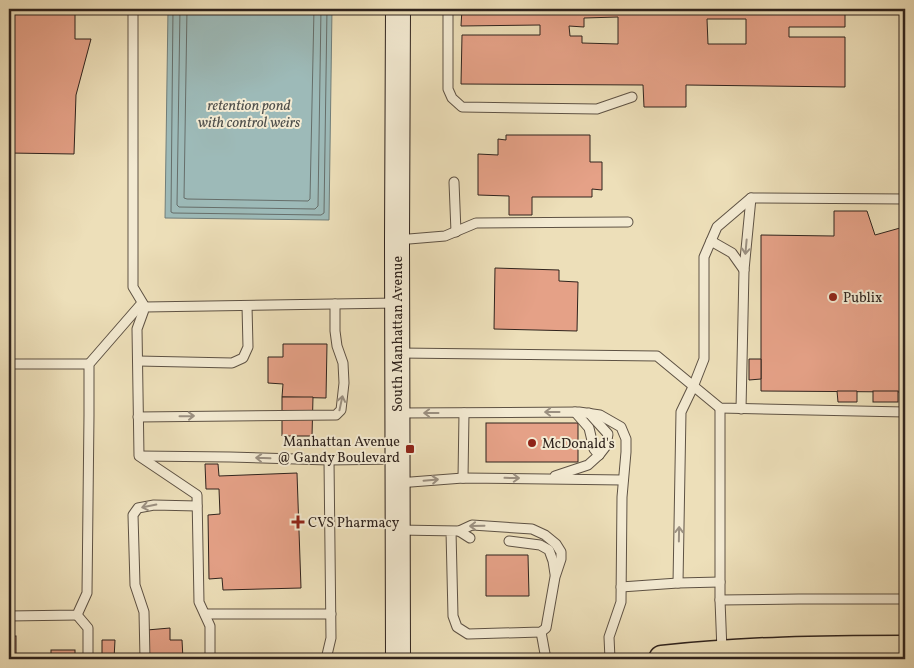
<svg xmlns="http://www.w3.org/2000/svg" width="914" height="668" viewBox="0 0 914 668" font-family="Vollkorn,serif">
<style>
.water{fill:#9dbab8;stroke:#717e7a}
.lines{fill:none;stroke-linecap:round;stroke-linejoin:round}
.shore{stroke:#666e6a;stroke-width:1}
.building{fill:#e5a187;stroke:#2f231d;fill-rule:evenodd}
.service-casing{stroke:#5e5244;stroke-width:11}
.secondary-casing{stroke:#2f231d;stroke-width:26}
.primary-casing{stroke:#2f231d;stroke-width:29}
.service{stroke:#f3ead2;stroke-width:9}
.secondary{stroke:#f3ead2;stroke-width:24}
.primary{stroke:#eddfb9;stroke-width:26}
.oneway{stroke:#9b9081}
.poi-dot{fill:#8f2418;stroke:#f3ead2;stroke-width:2}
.labels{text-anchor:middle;stroke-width:4;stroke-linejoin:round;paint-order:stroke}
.poi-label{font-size:14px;fill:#2f231d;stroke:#f3ead2;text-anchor:start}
.street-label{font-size:14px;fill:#2f231d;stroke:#f3ead2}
.water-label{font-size:15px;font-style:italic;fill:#50504c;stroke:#f3ead2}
</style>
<rect width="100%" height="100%" fill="#eddfb9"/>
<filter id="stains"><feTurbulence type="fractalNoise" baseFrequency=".004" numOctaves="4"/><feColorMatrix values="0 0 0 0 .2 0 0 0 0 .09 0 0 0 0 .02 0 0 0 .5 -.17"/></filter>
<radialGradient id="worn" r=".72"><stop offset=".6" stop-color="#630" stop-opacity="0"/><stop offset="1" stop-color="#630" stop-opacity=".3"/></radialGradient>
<path class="water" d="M 168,9 L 332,9 L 329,220 L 165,218 Z"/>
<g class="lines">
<g class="shore">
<path d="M 173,9 L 171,212 L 173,213 L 321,215 L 324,213 L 327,9"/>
<path d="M 180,9 L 177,205 L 179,207 L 315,209 L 318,206 L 321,9"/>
<path d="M 187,9 L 184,198 L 187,199 L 308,201 L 310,199 L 314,9"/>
</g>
</g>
<g class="building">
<path d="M 9,9 L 75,9 L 75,39 L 91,39 L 76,95 L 74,154 L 9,153 Z"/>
<path d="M 462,9 L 845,9 L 845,27 L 789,27 L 789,37 L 845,37 L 845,87 L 686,85 L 686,107 L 644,107 L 643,85 L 461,84 L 462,35 L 540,35 L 540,25 L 461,26 ZM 618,17 L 618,44 L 582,43 L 582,36 L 570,36 L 569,26 L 584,27 L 584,18 ZM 707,19 L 746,19 L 746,44 L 708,44 Z"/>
<path d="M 506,135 L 590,135 L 590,162 L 602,162 L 602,190 L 592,189 L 592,197 L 532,197 L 532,215 L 509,215 L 509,196 L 478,195 L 478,154 L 498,155 L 498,139 L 506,140 Z"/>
<path d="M 834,211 L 867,211 L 875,235 L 900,228 L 905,228 L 905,392 L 761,391 L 761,235 L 834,236 Z"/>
<path d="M 495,268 L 559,270 L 559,281 L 578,282 L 577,331 L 494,329 Z"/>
<path d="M 283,344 L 327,344 L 326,398 L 282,397 L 283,384 L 268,383 L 268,357 L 283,357 Z"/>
<path d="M 749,359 L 761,359 L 761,379 L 749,380 Z"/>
<path d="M 837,391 L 857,391 L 857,402 L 838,402 Z"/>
<rect x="873" y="391" width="25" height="11"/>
<path d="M 282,397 L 313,397 L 312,436 L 282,436 Z"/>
<rect x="486" y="423" width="92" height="39"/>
<path d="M 205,464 L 218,464 L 219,476 L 297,473 L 301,588 L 223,590 L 222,578 L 209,579 L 208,515 L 220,514 L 219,489 L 206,489 Z"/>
<path d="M 486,555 L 528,555 L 529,596 L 486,596 Z"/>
<path d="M 170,628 L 170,640 L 182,640 L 183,659 L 149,659 L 147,630 Z"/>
<rect x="9" y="636" width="7" height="23"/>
<path d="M 102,640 L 115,640 L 114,659 L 102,659 Z"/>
<rect x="51" y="650" width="24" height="9"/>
</g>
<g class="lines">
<defs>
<g id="service">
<path d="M 133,9 L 133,287 L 145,307"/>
<path d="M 448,9 L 448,89 L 452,98 L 462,107 L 597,109 L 632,97"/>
<path d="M 454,182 L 456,232"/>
<path d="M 397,240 L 445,236 L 476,223 L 628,222"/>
<path d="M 711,241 L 732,253 L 744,270"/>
<path d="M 399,353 L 657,356 L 720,408 L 905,412"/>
<path d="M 138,361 L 232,363 L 243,358 L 248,347 L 247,306"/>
<path d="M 9,364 L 89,364"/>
<path d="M 720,408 L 720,600 L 722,651"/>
<path d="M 741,409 L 744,270 L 751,198"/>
<path d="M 398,413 L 579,412 L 600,415 L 621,427 L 626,439 L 626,452 L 622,497 L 621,602 L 609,637 L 610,659"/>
<path d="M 589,413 L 608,434 L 606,446 L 599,455"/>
<path d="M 138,417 L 336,415 L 341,410 L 344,383 L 343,363 L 337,346 L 335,331 L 335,304"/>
<path d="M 140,456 L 230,457 L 329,460 L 397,459"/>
<path d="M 555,476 L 588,465 L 599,455 L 594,449 L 589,428 L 575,412"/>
<path d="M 463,478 L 464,413"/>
<path d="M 398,483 L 463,478 L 623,480"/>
<path d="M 398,530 L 459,531 L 472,525 L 532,529 L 545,535 L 556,544 L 561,552 L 561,559 L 555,577 L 546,628 L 541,632 L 468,634 L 457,627 L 453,616 L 451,531"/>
<path d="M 459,531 L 470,538"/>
<path d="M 509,541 L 540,545 L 549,550 L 553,561 L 555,574"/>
<path d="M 678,583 L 681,412 L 693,387 L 704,359 L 704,257 L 717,227 L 751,198 L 905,199"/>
<path d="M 621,587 L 678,583 L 720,582"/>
<path d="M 720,600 L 799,599 L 905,599"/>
<path d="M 205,614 L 331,614"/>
<path d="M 77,615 L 88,628 L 88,659"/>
<path d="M 9,616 L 77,615 L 87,593 L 89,415 L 89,364 L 142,303"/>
<path d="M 541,632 L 546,659"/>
<path d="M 145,659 L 144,612 L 135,585 L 133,515 L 138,508 L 154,505 L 197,506"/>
<path d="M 210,659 L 210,626 L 199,602 L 197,495 L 139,456 L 137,329 L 145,307 L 397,303"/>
<path d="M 326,659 L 331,638 L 329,460"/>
</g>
<path id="secondary" d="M 398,9 L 397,240 L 398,659"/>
<path id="primary" d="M 662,659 C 743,650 824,649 905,649"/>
</defs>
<use href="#service" class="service-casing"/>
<use href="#secondary" class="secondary-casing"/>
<use href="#primary" class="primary-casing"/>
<use href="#service" class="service"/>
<use href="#secondary" class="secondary"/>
<use href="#primary" class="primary"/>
</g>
<defs><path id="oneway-shaft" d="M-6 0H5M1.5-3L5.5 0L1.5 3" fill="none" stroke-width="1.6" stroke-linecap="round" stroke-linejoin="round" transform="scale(1.25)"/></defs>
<g class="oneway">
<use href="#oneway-shaft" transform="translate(746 247) rotate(95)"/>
<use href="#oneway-shaft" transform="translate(341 403) rotate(-78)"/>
<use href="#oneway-shaft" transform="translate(552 412) rotate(180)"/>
<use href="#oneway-shaft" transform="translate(431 413) rotate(180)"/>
<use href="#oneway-shaft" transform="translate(187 416) rotate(-1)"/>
<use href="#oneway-shaft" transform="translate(263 458) rotate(-178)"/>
<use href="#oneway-shaft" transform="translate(512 478) rotate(1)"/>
<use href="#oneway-shaft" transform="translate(431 480) rotate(-5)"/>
<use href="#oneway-shaft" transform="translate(149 506) rotate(169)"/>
<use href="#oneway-shaft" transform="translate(477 526) rotate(179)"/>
<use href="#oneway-shaft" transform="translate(679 534) rotate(-89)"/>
</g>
<g class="poi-dot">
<circle cx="833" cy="297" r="5"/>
<circle cx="532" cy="443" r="5"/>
<rect x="405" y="444" width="10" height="10" rx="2.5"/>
<path d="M295.5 514.5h5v5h5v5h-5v5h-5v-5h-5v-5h5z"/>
</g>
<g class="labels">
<g class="poi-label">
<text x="843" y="302">Publix</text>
<text x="400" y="446" text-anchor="end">Manhattan Avenue<tspan x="400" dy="16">@ Gandy Boulevard</tspan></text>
<text x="542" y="448">McDonald's</text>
<text x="308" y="527">CVS Pharmacy</text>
</g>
<g class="street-label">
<text transform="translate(397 334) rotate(-90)" y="5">South Manhattan Avenue</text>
</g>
<g class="water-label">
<text x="249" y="110">retention pond<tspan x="249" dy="17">with control weirs</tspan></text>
</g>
</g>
<rect width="914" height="668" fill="none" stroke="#eddfb9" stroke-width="30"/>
<rect x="10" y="10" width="894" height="648" fill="none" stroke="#2f231d" stroke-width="2.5"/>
<rect x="15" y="15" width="884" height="638" fill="none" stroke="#2f231d"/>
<rect width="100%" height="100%" filter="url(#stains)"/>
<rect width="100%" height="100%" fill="url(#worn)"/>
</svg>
